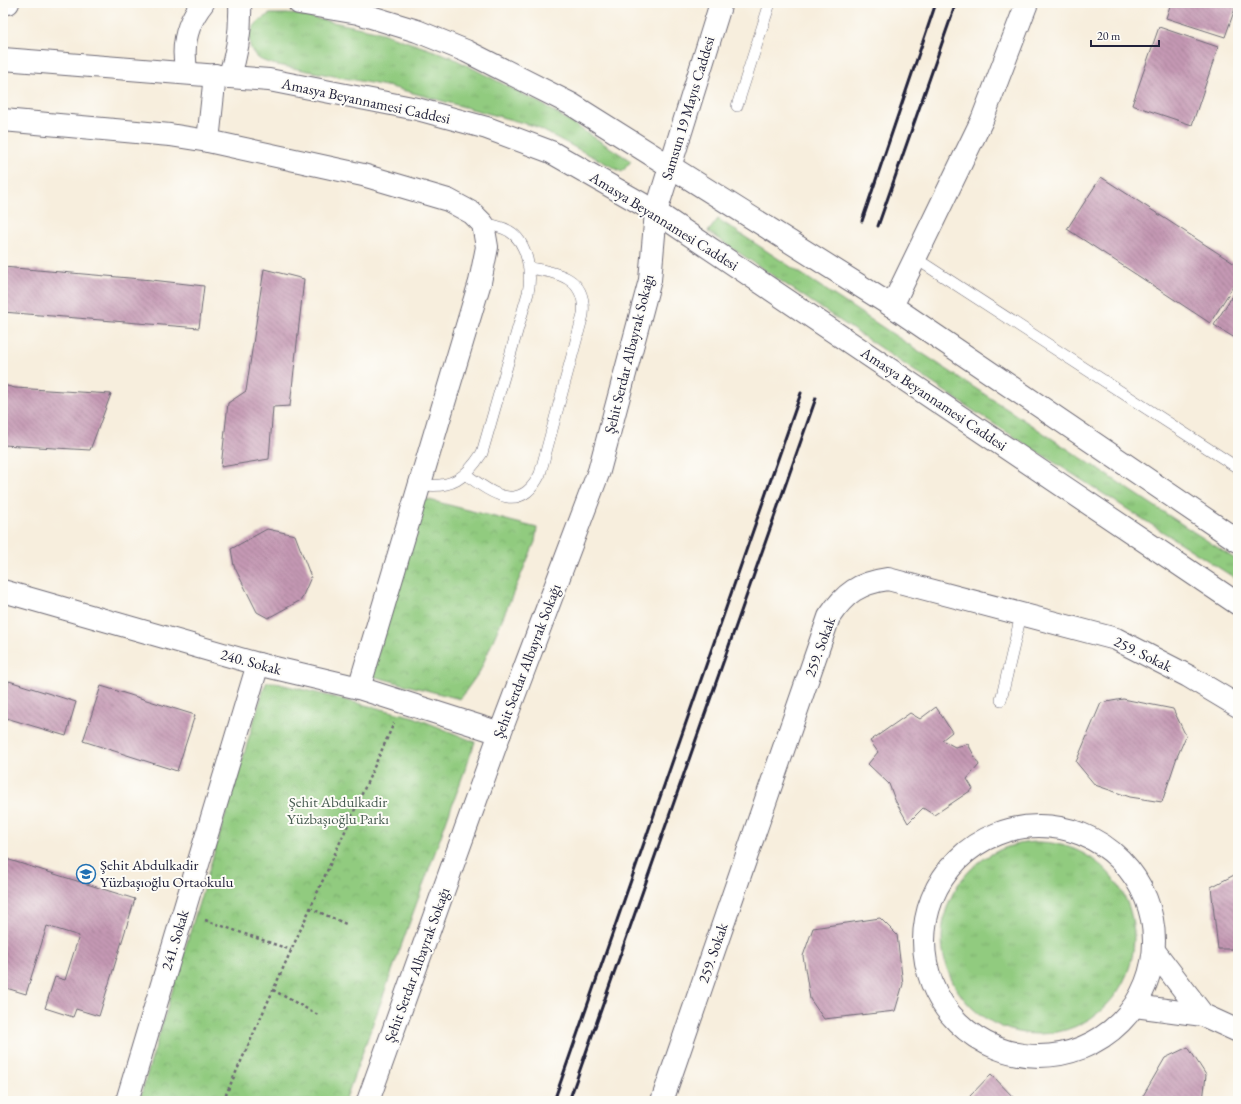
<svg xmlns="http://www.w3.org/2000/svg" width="1241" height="1104" viewBox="0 0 1241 1104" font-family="'EB Garamond',serif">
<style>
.grass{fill:url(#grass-tufts);stroke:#5a765d}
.park{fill:url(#park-crowns);stroke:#5a765d}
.building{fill:url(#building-back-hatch)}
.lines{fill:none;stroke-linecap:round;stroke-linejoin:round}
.service-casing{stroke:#6d6974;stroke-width:12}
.minor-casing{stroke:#6d6974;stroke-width:24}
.tertiary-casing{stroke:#6d6974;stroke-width:24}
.secondary-casing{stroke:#6d6974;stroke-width:24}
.path{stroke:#6d6974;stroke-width:2.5;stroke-dasharray:3 3;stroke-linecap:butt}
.service{stroke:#fff;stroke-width:11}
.minor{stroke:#fff;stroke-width:22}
.tertiary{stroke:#fff;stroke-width:22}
.secondary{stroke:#fff;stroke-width:22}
.rail{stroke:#22223b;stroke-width:3}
.labels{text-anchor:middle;stroke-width:4;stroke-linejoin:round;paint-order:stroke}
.street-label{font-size:15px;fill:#22223b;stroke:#fdfcf7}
.park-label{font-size:15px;fill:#495d53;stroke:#fdfcf7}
.poi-label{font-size:15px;fill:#22223b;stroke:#fdfcf7;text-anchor:start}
</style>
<defs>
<pattern id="grass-tufts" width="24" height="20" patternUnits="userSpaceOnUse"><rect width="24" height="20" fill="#91cb7f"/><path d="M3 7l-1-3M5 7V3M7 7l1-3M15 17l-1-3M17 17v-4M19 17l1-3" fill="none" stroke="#7dae6f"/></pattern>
<pattern id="park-crowns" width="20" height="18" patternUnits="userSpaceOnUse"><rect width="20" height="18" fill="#91cb7f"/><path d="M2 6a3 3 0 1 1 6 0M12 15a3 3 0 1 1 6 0" fill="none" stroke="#7dae6f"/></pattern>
<pattern id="building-back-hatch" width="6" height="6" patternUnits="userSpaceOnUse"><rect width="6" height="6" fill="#c498b3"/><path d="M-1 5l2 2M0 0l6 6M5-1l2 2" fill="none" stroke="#9f7c93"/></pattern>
</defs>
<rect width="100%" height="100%" fill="#fdfcf7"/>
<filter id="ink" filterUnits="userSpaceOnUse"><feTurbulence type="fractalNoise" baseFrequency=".025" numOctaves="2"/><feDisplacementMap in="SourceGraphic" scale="8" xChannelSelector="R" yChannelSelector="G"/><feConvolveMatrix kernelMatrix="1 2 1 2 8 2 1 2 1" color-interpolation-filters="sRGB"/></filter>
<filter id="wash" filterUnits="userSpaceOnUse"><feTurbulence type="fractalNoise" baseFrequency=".012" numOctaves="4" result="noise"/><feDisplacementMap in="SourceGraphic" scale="16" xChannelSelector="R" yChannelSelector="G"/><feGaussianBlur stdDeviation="0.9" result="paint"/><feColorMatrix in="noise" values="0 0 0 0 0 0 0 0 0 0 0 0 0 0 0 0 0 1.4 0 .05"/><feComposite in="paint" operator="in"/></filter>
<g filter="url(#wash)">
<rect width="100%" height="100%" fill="#f7eedd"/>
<g class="grass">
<path d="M 270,14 L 294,14 L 376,31 L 449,56 L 542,104 L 631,161 L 622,172 L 534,126 L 391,87 L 272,64 C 267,62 261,61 257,57 C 241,41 252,22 270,14 Z"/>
<path d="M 718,219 L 1238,561 L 1238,580 L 974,411 L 708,232 Z"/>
<circle cx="1038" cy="938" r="96"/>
</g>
<g class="park">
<path d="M 418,497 L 537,528 L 535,542 L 480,671 L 460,699 L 372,676 Z"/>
<path d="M 267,682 L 272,682 L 414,717 L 475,742 L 345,1101 L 139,1101 L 264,688 Z"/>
</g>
<g id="blocks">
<g class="building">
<path d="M 1171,3 L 1237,3 L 1225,37 L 1166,18 Z"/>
<path d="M 1159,27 L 1218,47 L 1192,125 L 1132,105 Z"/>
<path d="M 1101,177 L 1238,266 L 1238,279 L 1210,323 L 1067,229 Z"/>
<path d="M 3,267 L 152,280 L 204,286 L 199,328 L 3,312 Z"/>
<path d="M 264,269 L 304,279 L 290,406 L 273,407 L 269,459 L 221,467 L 228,403 L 246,391 Z"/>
<path d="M 1238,287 L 1238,340 L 1214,325 Z"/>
<path d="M 3,385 L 15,388 L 111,394 L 90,450 L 3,445 Z"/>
<path d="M 267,529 L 295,535 L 311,577 L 301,600 L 268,618 L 257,612 L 234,566 L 231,549 Z"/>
<path d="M 9,681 L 76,702 L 66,736 L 3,717 L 3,701 Z"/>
<path d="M 101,686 L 195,715 L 177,771 L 83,741 Z"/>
<path d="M 1123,699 L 1173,709 L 1186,736 L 1177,757 L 1162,802 L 1130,797 L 1095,785 L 1076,762 L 1101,703 Z"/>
<path d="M 936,707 L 952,732 L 942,740 L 955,747 L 968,744 L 979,765 L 967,779 L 973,789 L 934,815 L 923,808 L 908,823 L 895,800 L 889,784 L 868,764 L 878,752 L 870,741 L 910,713 L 920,719 Z"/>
<path d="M 3,858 L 135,899 L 99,1016 L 76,1009 L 73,1017 L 45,1008 L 55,977 L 65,980 L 79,936 L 47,926 L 26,994 L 3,987 L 3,922 L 6,913 L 3,912 Z"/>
<path d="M 1238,873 L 1238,949 L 1218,949 L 1211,887 Z"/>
<path d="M 880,918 L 897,935 L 903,984 L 895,1011 L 824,1019 L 810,999 L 803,956 L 813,928 Z"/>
<path d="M 1188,1047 L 1206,1075 L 1203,1101 L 1140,1101 L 1165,1058 Z"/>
<path d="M 991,1074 L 1014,1098 L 1016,1101 L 969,1101 L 970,1096 Z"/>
</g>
</g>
</g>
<g filter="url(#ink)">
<use href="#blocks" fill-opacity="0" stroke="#6d6974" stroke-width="1"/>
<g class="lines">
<defs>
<g id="service">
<path d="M 737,106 L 770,3"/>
<path d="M 915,258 L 1238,468"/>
<path d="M 465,474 C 492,493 520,515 540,474 L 583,315 C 587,278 559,273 530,268"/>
<path d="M 419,484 C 451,490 466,478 482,453 L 528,293 C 532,274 528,242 509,231 C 501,226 492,225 483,224"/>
<path d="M 1001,700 L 1021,615"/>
</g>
<g id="minor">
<path d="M 3,120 L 170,135 L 208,141 L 363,175 L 448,200 L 472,213 L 483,224 L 487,247 L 480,282 L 359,688"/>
<path d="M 208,141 L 215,75"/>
<path d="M 892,306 L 982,120 L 1027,3"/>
<path d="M 3,591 L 258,664 L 359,688 L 500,733"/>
<circle cx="1039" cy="941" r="115"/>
<path d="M 1155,952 L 1203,1015"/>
<path d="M 1135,1006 L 1203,1015 L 1238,1031"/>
<path d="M 127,1101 L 258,664"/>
<path d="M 368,1101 L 500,733 L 599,471 L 650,280 L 656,212"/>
<path d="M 662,1101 L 829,617 C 845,593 859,583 888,579 L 1116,639 L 1188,676 L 1238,706"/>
</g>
<path id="tertiary" d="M 656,212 L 721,3"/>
<g id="secondary">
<path d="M 3,3 L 8,3"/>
<path d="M 299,3 L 358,13 L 417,31 L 466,51 L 571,104 L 892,306 L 1238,541"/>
<path d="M 3,59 L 269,80 L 417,109 L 487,128 L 551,152 L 656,212 L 1238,604"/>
<path d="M 187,73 C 181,47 186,24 203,3"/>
<path d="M 229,77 C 238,52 241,29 240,3"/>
</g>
</defs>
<use href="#service" class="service-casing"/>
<use href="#minor" class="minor-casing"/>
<use href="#tertiary" class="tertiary-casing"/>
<use href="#secondary" class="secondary-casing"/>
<g class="path">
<path d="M 310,908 L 346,924"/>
<path d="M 205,920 L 291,950"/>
<path d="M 273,990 L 318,1015"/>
<path d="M 223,1101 L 394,723"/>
</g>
<use href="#service" class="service"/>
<use href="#minor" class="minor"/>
<use href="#tertiary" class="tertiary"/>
<use href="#secondary" class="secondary"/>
<g class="rail">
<path d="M 862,221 L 936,3"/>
<path d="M 878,226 L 956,3"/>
<path d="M 554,1101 L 801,393"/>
<path d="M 569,1101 L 816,398"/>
</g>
</g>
</g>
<defs>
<symbol id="school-ring" viewBox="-11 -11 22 22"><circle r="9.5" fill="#fdfcf7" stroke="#1f6fb2" stroke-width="1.5"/><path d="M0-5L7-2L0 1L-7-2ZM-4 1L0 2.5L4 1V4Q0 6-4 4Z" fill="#1f6fb2"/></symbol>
</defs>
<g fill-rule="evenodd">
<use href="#school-ring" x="75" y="863" width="22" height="22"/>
</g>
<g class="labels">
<g class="street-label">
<text transform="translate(366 101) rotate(12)" y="5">Amasya Beyannamesi Caddesi</text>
<text transform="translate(688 108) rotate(-73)" y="5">Samsun 19 Mayıs Caddesi</text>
<text transform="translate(664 221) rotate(32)" y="5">Amasya Beyannamesi Caddesi</text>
<text transform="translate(629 354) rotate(-76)" y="5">Şehit Serdar Albayrak Sokağı</text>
<text transform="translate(934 399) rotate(34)" y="5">Amasya Beyannamesi Caddesi</text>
<text transform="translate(820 647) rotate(-70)" y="5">259. Sokak</text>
<text transform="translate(1143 654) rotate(26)" y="5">259. Sokak</text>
<text transform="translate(527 661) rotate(-69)" y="5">Şehit Serdar Albayrak Sokağı</text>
<text transform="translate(251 662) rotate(15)" y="5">240. Sokak</text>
<text transform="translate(175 940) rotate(-73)" y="5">241. Sokak</text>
<text transform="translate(713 953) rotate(-71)" y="5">259. Sokak</text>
<text transform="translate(417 965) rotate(-70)" y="5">Şehit Serdar Albayrak Sokağı</text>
</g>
<g class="park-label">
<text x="338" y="807">Şehit Abdulkadir<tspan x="338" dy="17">Yüzbaşıoğlu Parkı</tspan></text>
</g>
<g class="poi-label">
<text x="100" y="870">Şehit Abdulkadir<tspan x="100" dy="17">Yüzbaşıoğlu Ortaokulu</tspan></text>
</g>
</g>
<rect width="1241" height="1104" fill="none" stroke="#fdfcf7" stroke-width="16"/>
<path d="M1091 40v6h68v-6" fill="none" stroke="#22223b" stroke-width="2"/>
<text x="1097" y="40" font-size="12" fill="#22223b" stroke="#fdfcf7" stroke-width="3" paint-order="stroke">20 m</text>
</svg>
